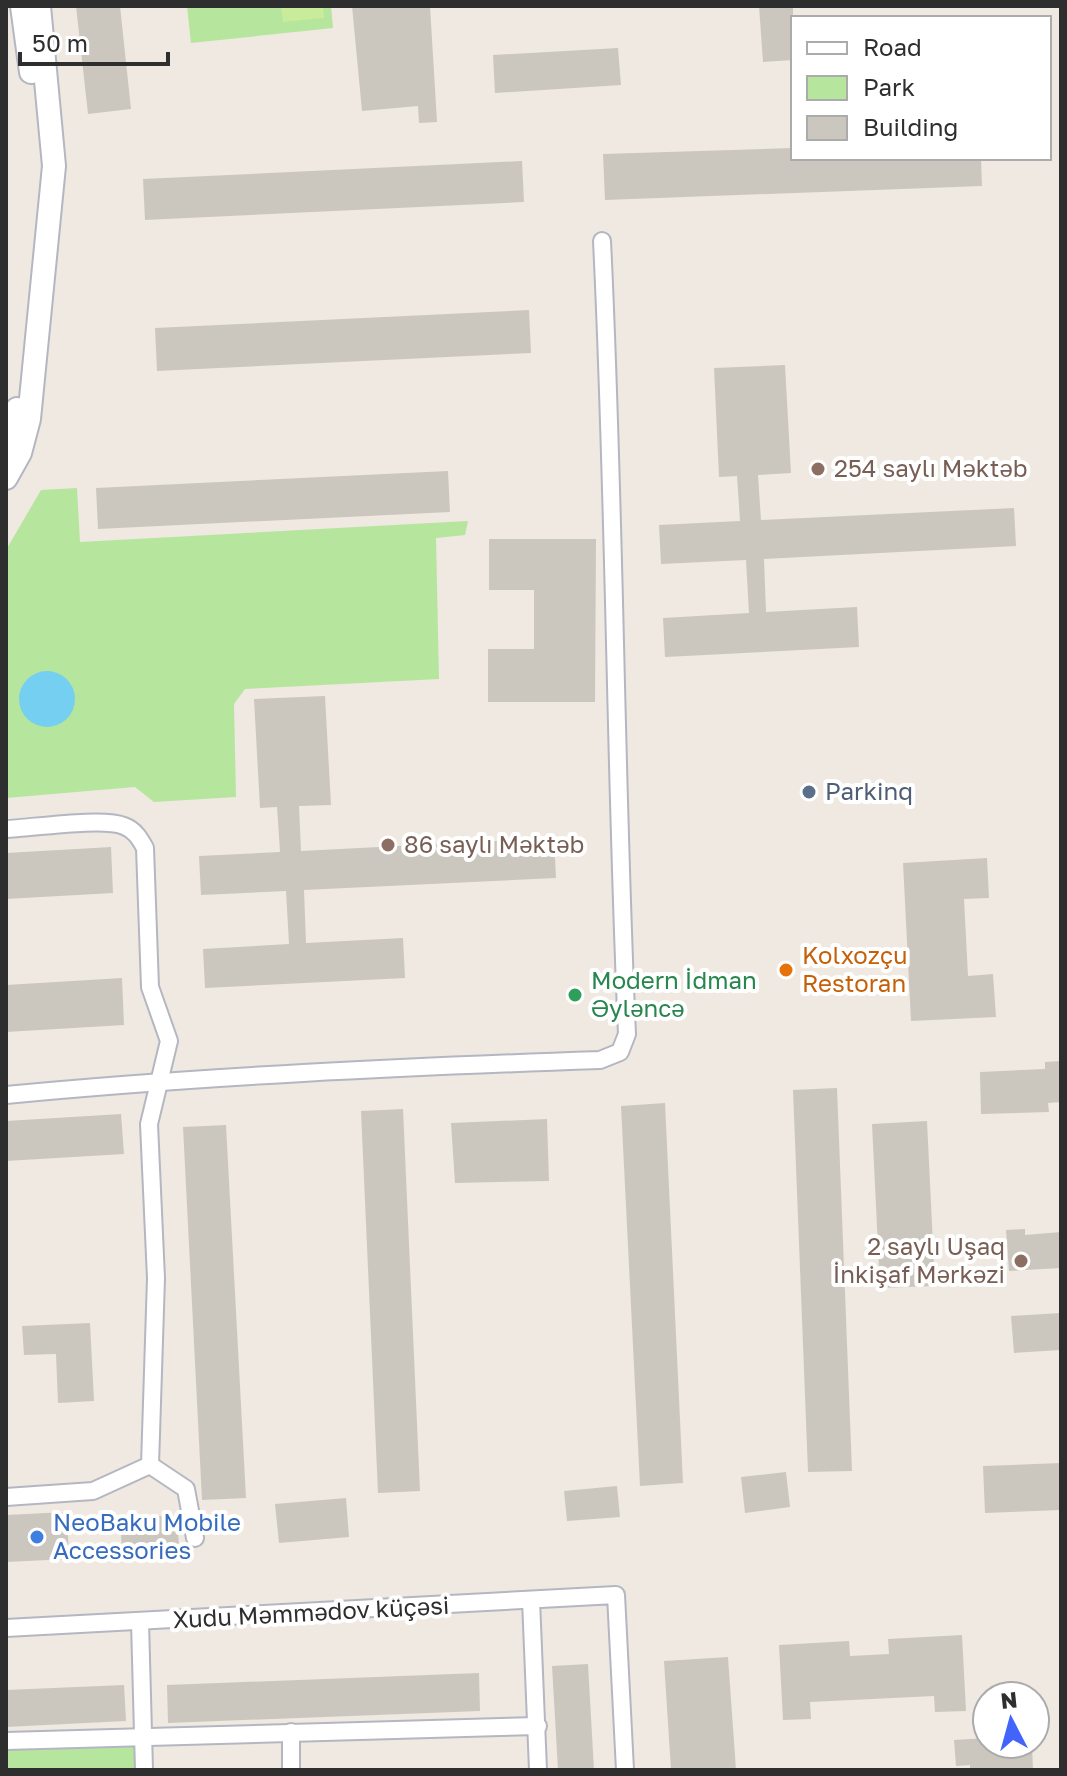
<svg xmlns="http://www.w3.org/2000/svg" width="1067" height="1776" viewBox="0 0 1067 1776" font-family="'Golos Text',sans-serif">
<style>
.green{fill:#b6e59e}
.pitch{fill:#c9ec9a}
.water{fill:#75cff0}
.building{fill:#cbc7bf}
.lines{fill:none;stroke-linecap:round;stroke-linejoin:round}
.minor-casing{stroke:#b4b7c1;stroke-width:20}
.secondary-casing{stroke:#b4b7c1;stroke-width:26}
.minor{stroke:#fff;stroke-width:16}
.secondary{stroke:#fff;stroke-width:22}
.education-dot{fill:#8d6e63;stroke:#fff;stroke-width:3}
.service-dot{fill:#5c6f8a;stroke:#fff;stroke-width:3}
.food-dot{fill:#e8710a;stroke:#fff;stroke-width:3}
.leisure-dot{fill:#2e9e5b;stroke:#fff;stroke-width:3}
.shop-dot{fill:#3f7fe0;stroke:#fff;stroke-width:3}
.labels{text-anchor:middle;stroke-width:8;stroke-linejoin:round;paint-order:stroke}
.education-label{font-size:24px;fill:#785e54;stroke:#fff;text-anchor:start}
.service-label{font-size:24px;fill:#4e5e75;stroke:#fff;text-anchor:start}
.food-label{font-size:24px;fill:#c56008;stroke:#fff;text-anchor:start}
.leisure-label{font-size:24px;fill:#27864d;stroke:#fff;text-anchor:start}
.shop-label{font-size:24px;fill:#366cbe;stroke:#fff;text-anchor:start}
.street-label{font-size:24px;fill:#2e2e2e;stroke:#fff}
</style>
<rect width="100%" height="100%" fill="#efe9e1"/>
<g class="green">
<path d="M 187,6 L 331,6 L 333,28 L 191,43 Z"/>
<path d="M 77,488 L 80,542 L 468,521 L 465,535 L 436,538 L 439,679 L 245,689 L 234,704 L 236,797 L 154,802 L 135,787 L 6,798 L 6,550 L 41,490 Z"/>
<path d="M 134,1740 L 134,1770 L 6,1770 L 6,1745 Z"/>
</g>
<path class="pitch" d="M 281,6 L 323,6 L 324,18 L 283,22 Z"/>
<circle class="water" cx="47" cy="699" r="28"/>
<g class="building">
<path d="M 76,6 L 120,6 L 131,109 L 88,114 Z"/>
<path d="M 352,6 L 430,6 L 437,122 L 419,123 L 418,106 L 362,111 Z"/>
<path d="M 759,6 L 793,6 L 793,60 L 763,62 Z"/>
<path d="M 618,48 L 621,85 L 495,93 L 493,55 Z"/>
<path d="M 793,148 L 793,158 L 981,158 L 982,186 L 605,200 L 603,154 Z"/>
<path d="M 522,161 L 524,202 L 145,220 L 143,179 Z"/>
<path d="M 529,310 L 531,353 L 157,371 L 155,328 Z"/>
<path d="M 785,365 L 791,473 L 758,475 L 761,520 L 1014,508 L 1016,546 L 764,559 L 766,612 L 857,607 L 859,647 L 665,657 L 663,618 L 749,613 L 746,560 L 661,564 L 659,525 L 740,521 L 737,476 L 719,477 L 714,368 Z"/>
<path d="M 448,471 L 450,512 L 98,529 L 96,488 Z"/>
<path d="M 489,539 L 596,539 L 595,702 L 488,702 L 488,649 L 534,649 L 534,590 L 489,590 Z"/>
<path d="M 325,696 L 331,805 L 299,806 L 301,851 L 554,838 L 556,878 L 304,890 L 306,943 L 403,938 L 405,978 L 205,988 L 203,949 L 289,944 L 286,891 L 201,895 L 199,856 L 280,852 L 277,807 L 260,808 L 254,699 Z"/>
<path d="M 111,847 L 113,893 L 6,899 L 6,853 Z"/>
<path d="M 987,858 L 989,898 L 964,899 L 968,976 L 993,974 L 996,1017 L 911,1021 L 903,863 Z"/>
<path d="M 122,978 L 124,1025 L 6,1032 L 6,985 Z"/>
<path d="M 1061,1061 L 1061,1102 L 1048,1103 L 1049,1112 L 981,1114 L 980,1072 L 1045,1069 L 1045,1062 Z"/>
<path d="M 837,1088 L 852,1471 L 808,1472 L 793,1090 Z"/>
<path d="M 665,1103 L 683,1483 L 640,1486 L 621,1106 Z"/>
<path d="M 403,1109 L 420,1491 L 378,1493 L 361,1111 Z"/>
<path d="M 121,1114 L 124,1154 L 6,1161 L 6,1121 Z"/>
<path d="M 547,1119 L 549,1181 L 455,1183 L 451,1123 Z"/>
<path d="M 927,1121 L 935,1286 L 880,1288 L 872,1124 Z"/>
<path d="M 226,1125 L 246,1498 L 202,1500 L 183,1127 Z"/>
<path d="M 1025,1229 L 1025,1235 L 1061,1232 L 1061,1268 L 1009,1271 L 1006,1230 Z"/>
<path d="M 1061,1313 L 1061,1350 L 1014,1353 L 1011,1316 Z"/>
<path d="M 90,1323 L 94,1401 L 58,1403 L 56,1354 L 24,1355 L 22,1326 Z"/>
<path d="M 1061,1463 L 1061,1510 L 985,1513 L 983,1466 Z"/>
<path d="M 786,1472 L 790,1507 L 745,1513 L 741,1477 Z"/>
<path d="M 617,1486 L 620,1517 L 567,1521 L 564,1491 Z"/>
<path d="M 346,1498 L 349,1537 L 279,1543 L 275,1504 Z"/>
<path d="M 67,1512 L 69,1559 L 6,1562 L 6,1515 Z"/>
<path d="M 177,1515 L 179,1547 L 122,1550 L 120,1518 Z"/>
<path d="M 962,1635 L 966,1711 L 935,1712 L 934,1696 L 810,1702 L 811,1719 L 783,1720 L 779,1645 L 849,1641 L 850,1656 L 889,1654 L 888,1639 Z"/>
<path d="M 728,1657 L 736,1770 L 671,1770 L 664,1661 Z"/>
<path d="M 588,1664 L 594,1770 L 558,1770 L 552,1666 Z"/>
<path d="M 479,1673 L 480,1711 L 168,1723 L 167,1685 Z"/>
<path d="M 124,1685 L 126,1721 L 6,1727 L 6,1690 Z"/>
<path d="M 987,1738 L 987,1744 L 1032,1744 L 1033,1770 L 970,1770 L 970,1765 L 956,1766 L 954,1740 Z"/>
</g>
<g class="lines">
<defs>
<g id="minor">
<path d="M 6,829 C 32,828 103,817 124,826 C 135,830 140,839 145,848 L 150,987 L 169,1041 L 149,1124 L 156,1278 L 150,1465 L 93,1491 L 6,1497"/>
<path d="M 6,1095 C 204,1076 402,1067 600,1060 L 620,1052 L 627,1034 C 615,770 615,505 602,241"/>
<path d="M 150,1465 L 186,1489 L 195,1538"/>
<path d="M 531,1600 L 538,1770"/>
<path d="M 140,1622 L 144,1770"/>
<path d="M 6,1628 L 616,1595 L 625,1770"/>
<path d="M 291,1732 L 291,1770"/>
<path d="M 6,1741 L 538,1726"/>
</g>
<g id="secondary">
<path d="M 22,6 L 31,72"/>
<path d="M 6,443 L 17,409"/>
<path d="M 6,478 L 20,453 L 29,419 L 54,166 L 39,6"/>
</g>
</defs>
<use href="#minor" class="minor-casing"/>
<use href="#secondary" class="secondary-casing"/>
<use href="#minor" class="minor"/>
<use href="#secondary" class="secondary"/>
</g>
<g class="education-dot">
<circle cx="818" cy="469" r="8"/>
<circle cx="388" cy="845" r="8"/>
<circle cx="1021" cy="1261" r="8"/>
</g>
<circle class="service-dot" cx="809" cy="792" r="8"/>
<circle class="food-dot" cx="786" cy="970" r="8"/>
<circle class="leisure-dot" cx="575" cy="995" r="8"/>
<circle class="shop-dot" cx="37" cy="1537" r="8"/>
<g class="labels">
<g class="education-label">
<text x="834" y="477">254 saylı Məktəb</text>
<text x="404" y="853">86 saylı Məktəb</text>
<text x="1005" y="1255" text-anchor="end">2 saylı Uşaq<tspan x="1005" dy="28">İnkişaf Mərkəzi</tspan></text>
</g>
<g class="service-label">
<text x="825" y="800">Parkinq</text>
</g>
<g class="food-label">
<text x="802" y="964">Kolxozçu<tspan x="802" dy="28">Restoran</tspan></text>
</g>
<g class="leisure-label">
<text x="591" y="989">Modern İdman<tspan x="591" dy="28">Əyləncə</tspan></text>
</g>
<g class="shop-label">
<text x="53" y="1531">NeoBaku Mobile<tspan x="53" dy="28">Accessories</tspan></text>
</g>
<g class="street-label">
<text transform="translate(311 1613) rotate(-3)" y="8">Xudu Məmmədov küçəsi</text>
</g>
</g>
<rect width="1067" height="1776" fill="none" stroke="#2e2e2e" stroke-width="16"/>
<rect x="791" y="16" width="260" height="144" fill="#ffffff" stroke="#ababab" stroke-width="2"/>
<rect x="807" y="42" width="40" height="12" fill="#ffffff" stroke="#ababab" stroke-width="2"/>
<text x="863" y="56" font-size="24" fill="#2e2e2e">Road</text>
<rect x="807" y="76" width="40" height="24" fill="#b6e59e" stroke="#ababab" stroke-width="2"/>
<text x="863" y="96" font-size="24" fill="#2e2e2e">Park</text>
<rect x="807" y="116" width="40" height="24" fill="#cbc7bf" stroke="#ababab" stroke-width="2"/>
<text x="863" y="136" font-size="24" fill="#2e2e2e">Building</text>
<g transform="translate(1011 1720) rotate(354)"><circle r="38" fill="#ffffff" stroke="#ababab" stroke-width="2"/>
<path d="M0-6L14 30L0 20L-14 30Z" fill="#4264fb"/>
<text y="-12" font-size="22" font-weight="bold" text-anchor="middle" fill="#2e2e2e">N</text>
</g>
<path d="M20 52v12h148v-12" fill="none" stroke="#2e2e2e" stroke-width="4"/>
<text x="32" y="52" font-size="24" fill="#2e2e2e" stroke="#ffffff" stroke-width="6" paint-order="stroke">50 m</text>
</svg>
